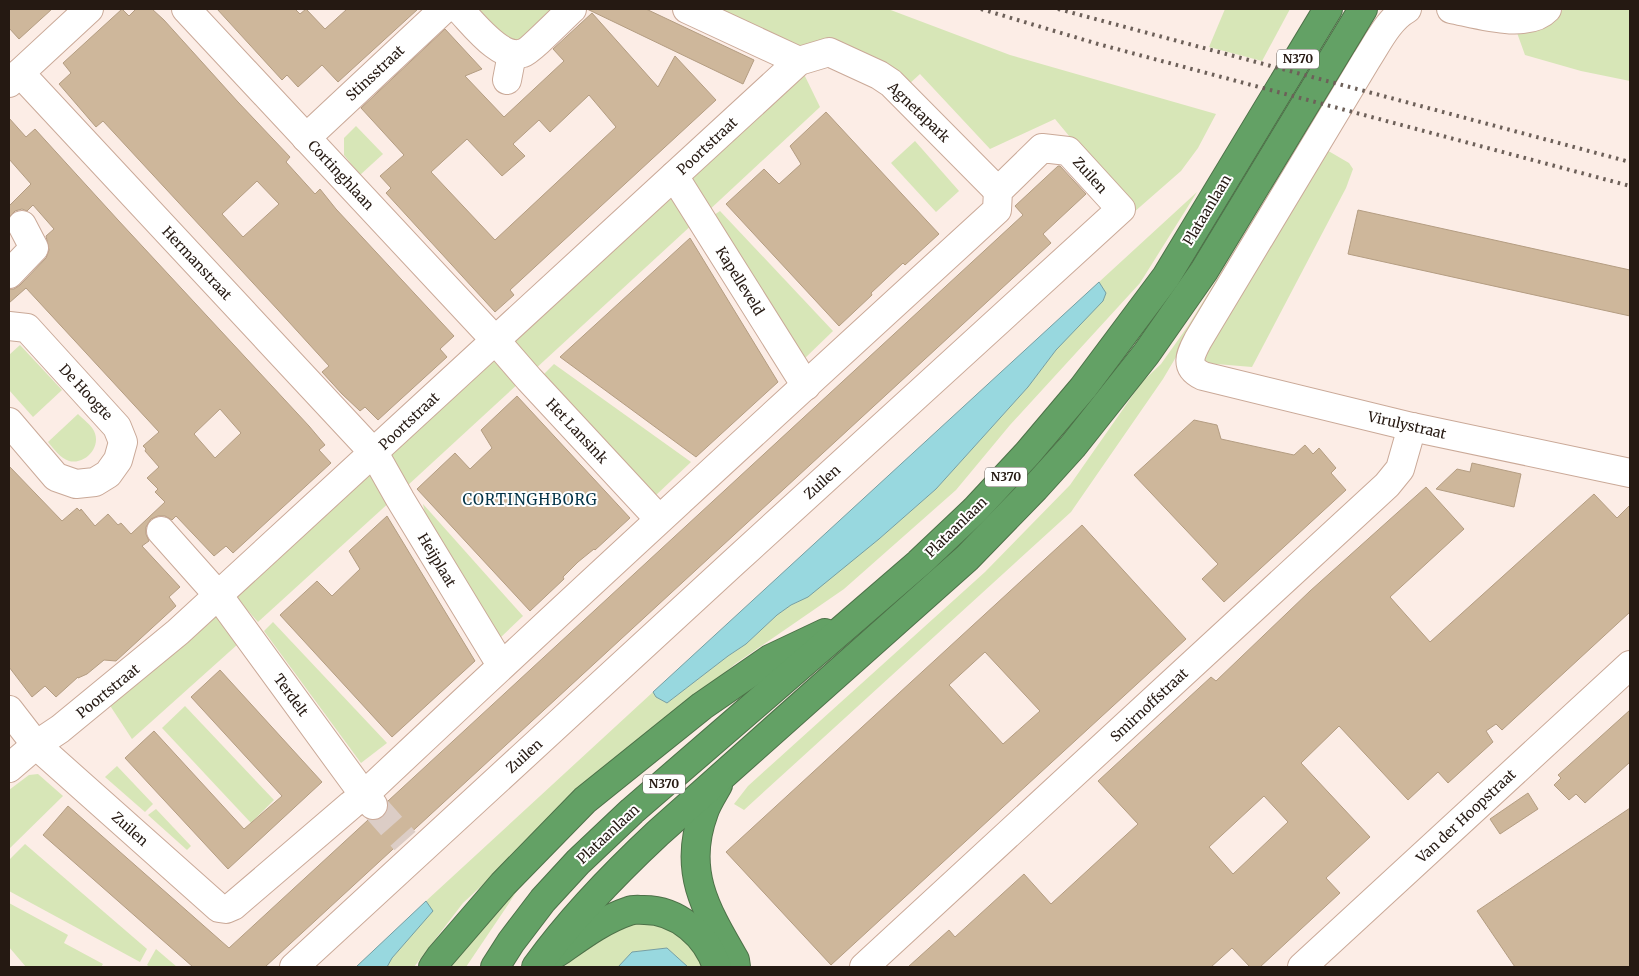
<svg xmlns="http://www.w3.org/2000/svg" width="1639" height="976" viewBox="0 0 1639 976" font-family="Merriweather,serif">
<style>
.green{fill:#d7e6b7}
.water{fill:#98d8df;stroke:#769fa2}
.building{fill:#ceb79b;stroke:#b49d82;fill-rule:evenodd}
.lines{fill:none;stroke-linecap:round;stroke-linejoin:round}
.minor-tunnel{stroke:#dccdc6;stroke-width:28;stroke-dasharray:28 14;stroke-linecap:butt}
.minor-casing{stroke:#caa998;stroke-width:30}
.highway-casing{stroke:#4d7148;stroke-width:30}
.minor{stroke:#fff;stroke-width:28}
.highway{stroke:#63a165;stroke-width:28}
.rail{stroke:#6d6059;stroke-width:4;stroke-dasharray:2.5 5;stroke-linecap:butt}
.labels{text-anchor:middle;stroke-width:4;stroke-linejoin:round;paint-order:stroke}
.shield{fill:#fff;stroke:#665e59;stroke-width:1}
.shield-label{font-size:12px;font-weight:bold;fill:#251912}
.street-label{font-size:14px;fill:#251912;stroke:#fff}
.neighbourhood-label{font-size:15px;letter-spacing:1px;fill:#033448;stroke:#fff}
</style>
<rect width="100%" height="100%" fill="#fcede6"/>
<g class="green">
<path d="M 475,9 L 558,9 L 515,46 Z"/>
<path d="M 715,9 L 888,9 L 1010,55 L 1216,114 L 1198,148 L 1181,171 L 1133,213 L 1055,119 L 990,149 L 920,74 L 908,85 L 807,45 L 788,46 Z"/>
<path d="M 1225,9 L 1290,9 L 1262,61 L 1209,47 Z"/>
<path d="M 1563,9 L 1630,9 L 1630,81 L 1581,71 L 1525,55 L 1516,30 L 1541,26 L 1556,20 Z"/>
<path d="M 801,68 L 820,107 L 706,213 L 685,175 Z"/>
<path d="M 1321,112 L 1163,379 L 1071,512 L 744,810 L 734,804 L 748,786 L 985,572 L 1070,485 L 1142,382 L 1161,364 L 1188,326 Z"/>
<path d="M 356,126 L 383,154 L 360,175 L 344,155 L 344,138 Z"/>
<path d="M 915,141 L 959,191 L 936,212 L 891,163 Z"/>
<path d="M 1325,149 L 1349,163 L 1353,169 L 1346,188 L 1252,367 L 1204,363 L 1204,357 Z"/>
<path d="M 1197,192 L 1140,283 L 1010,425 L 956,490 L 844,589 L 735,664 L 595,781 L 463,903 L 414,967 L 387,967 L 392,958 L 432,911 L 426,901 L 653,692 L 656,697 L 667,703 L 728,656 L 746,644 L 777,615 L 791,605 L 798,602 L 879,539 L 936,489 L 1028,387 L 1103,288 L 1099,282 Z"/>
<path d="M 663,196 L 680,199 L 695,222 L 533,371 L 512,351 L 513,335 Z"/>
<path d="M 720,211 L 833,331 L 803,360 L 714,215 Z"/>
<path d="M 20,345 L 62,390 L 33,417 L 9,390 L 9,355 Z"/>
<path d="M 487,359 L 506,366 L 520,382 L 407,486 L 385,453 Z"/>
<path d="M 554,364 L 691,462 L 655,496 L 542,376 Z"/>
<path d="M 78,414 C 83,419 91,425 94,431 C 102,447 85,465 69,461 C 60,458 54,449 48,442 Z"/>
<path d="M 364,473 L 382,481 L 392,500 L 258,622 L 233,594 Z"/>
<path d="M 423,504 L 523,616 L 500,638 L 425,514 Z"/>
<path d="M 213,610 L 238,644 L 132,739 L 107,701 Z"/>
<path d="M 273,622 L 387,743 L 361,763 L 264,631 Z"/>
<path d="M 185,706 L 274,800 L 251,823 L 162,728 Z"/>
<path d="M 117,766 L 153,804 L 145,812 L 105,777 Z"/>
<path d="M 38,774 L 63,796 L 9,849 L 9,790 L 29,775 Z"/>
<path d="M 156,809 L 191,846 L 187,850 L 148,815 Z"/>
<path d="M 25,844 L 147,949 L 140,962 L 9,891 L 9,860 Z"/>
<path d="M 536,863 L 466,967 L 451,967 L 461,953 Z"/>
<path d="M 9,903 L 68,935 L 64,943 L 103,964 L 101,967 L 26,967 L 9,947 Z"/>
<path d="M 643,919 L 690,937 L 709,967 L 688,967 L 667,948 L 632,952 L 618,967 L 565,967 L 577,950 L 612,925 Z"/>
<path d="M 156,949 L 177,967 L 150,967 L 147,965 Z"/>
</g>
<g class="water">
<path d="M 1099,282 L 1106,293 L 1103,301 L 1056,350 L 1028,387 L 936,489 L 879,539 L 808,597 L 791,605 L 777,615 L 746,644 L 728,656 L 667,703 L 656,697 L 653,692 Z"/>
<path d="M 426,901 L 433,911 L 392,958 L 387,967 L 356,967 Z"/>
<path d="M 667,948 L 688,967 L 618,967 L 632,952 Z"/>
</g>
<g class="building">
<path d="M 9,9 L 52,9 L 19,39 L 9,28 Z"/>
<path d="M 122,9 L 129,16 L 136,9 L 152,9 L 164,20 L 238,102 L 290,157 L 286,162 L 315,194 L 320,189 L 336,209 L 454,336 L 440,349 L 447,357 L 378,420 L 365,407 L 360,411 L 342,394 L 322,372 L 329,366 L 278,310 L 103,121 L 96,127 L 59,84 L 71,73 L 63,63 ZM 257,181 L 279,204 L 243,237 L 222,214 Z"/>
<path d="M 217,9 L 295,9 L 300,14 L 306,9 L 325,29 L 347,9 L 418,9 L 338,82 L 322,65 L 298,87 L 287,75 L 282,80 Z"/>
<path d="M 587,9 L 646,9 L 754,60 L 743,84 Z"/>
<path d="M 592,13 L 658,87 L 675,56 L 716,100 L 510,290 L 514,295 L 495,312 L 386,193 L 391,188 L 380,176 L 404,155 L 361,108 L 445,29 L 482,69 L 465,76 L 504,117 L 564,61 L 553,49 ZM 589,95 L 616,127 L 495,240 L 431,172 L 467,139 L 502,176 L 525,156 L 513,144 L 539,120 L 550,132 Z"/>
<path d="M 826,112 L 939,234 L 905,265 L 903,263 L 871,293 L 872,295 L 839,326 L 726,204 L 764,169 L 779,184 L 801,164 L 790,146 Z"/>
<path d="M 9,118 L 26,137 L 35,129 L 118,220 L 309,426 L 325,445 L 319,450 L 331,463 L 233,553 L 226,546 L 214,556 L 176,516 L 172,520 L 165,516 L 158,516 L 151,519 L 146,527 L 146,534 L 149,541 L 142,546 L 180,587 L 169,597 L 176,606 L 116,661 L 104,660 L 87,674 L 78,678 L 78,677 L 56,697 L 45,686 L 32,697 L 9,667 L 9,466 L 62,521 L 77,508 L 80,511 L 81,509 L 95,526 L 108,514 L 118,525 L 121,523 L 131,534 L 165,502 L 155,492 L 158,489 L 147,478 L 159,467 L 145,451 L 146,449 L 143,446 L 159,432 L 26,288 L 9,303 L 9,289 L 14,289 L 20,285 L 46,258 L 49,250 L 46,236 L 54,229 L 33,205 L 27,211 L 22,209 L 15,211 L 9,217 L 9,206 L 31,184 L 9,159 ZM 220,409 L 241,433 L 215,458 L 194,434 Z"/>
<path d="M 1058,166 L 1060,166 L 1086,194 L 1043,234 L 1051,243 L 265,967 L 193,967 L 43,835 L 68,806 L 229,948 L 368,820 L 376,820 L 384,816 L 388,809 L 388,801 L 1023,215 L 1015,206 Z"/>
<path d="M 1358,210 L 1630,270 L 1630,316 L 1348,254 Z"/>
<path d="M 690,238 L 778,382 L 696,457 L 560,357 Z"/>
<path d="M 517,396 L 630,518 L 595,550 L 594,549 L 578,562 L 563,577 L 564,579 L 530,611 L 417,489 L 455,453 L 470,469 L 492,448 L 481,430 Z"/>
<path d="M 1194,420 L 1217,425 L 1221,439 L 1294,455 L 1305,445 L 1313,454 L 1319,448 L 1336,468 L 1331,473 L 1346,490 L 1224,602 L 1202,579 L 1218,564 L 1134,475 Z"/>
<path d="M 1472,463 L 1521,474 L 1514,507 L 1436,489 L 1457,469 L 1470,472 Z"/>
<path d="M 1426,487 L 1464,529 L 1390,597 L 1430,642 L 1594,494 L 1617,518 L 1630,505 L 1630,612 L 1502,730 L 1496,724 L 1486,731 L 1493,742 L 1448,783 L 1438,772 L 1408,800 L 1339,726 L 1301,763 L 1370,837 L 1326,878 L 1340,893 L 1260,967 L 1250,967 L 1232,948 L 1211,967 L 908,967 L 949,930 L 955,937 L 1024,874 L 1051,904 L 1138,824 L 1098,781 L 1211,677 L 1216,681 L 1310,591 ZM 1264,796 L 1288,822 L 1233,874 L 1209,847 Z"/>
<path d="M 387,516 L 475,661 L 392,737 L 280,615 L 317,581 L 332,596 L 360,569 L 349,551 Z"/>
<path d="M 1082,525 L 1186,639 L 831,965 L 726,852 ZM 985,652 L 1040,711 L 1003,744 L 949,685 Z"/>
<path d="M 220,670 L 322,782 L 228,869 L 125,758 L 154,731 L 244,829 L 282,796 L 191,697 Z"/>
<path d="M 1630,710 L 1630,762 L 1585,803 L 1576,794 L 1569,800 L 1554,785 L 1561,778 L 1558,775 Z"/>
<path d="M 1528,793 L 1538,809 L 1500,834 L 1490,819 Z"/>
<path d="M 1630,808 L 1630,967 L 1515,967 L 1477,911 Z"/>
</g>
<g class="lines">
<path class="minor-tunnel" d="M 373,805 L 405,841"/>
<defs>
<g id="minor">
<path d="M 186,9 L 496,341 L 529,379 L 659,519"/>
<path d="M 459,9 C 473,23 501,61 523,53 C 530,51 564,16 572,9"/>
<path d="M 687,9 L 799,61"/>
<path d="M 1407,9 C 1389,19 1378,42 1367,59 L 1198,340 C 1190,355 1184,367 1203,376 L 1412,427 L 1630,473"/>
<path d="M 1451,9 C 1477,14 1527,30 1547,9"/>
<path d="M 20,73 L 374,453 L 400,499 L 501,665"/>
<path d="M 507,80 L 512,54"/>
<path d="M 9,83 L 89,9"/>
<path d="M 306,138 L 444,9"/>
<path d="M 674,176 L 806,386"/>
<path d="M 9,274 L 34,248 L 22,225"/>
<path d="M 9,326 L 27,328 L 117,427 L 123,442 L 118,460 L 108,474 L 95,482 L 76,484 L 56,477 L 9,422"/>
<path d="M 161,531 L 218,595 L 364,795 L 373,805"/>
<path d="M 9,710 L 36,745 L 219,908 L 226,909 L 233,906 L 351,805 L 364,795 C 573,598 785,404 997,210 L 998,191 L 1042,148 L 1068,151 L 1121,209 L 733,563 L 294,967"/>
<path d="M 9,768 L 36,745 L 60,729 L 178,632 L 799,61 L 829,52 L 879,75 L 891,83 L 998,191"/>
<path d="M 864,967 L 1387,485 L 1400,469 L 1412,427"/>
<path d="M 1302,967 L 1630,665"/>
</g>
<g id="highway">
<path d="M 718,785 C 713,794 707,803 704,812 C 682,871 706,910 735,960 L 736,967"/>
<path d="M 557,953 C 580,937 602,920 629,911 C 634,909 639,910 644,910 C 678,910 707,936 717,967"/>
<path d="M 433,967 L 440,957 L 503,884 L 585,800 L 702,706 L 770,659 L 825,633"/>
<path d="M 495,967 L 511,942 L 543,900 L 578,862 L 632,811 L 919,563 L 975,510 L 1028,453 L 1083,388 L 1166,277 L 1328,9"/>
<path d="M 536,967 C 572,917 613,875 658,833 L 967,558 L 1035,488 L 1073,446 L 1146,354 L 1204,271 L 1363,9"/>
</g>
</defs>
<use href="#minor" class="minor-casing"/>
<use href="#highway" class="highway-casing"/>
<use href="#minor" class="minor"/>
<use href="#highway" class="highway"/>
<g class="rail">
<path d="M 981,9 L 1098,44 L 1630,186"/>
<path d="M 1058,9 L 1630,162"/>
</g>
</g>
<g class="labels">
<g class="shield">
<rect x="1277" y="49.5" width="42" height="19" rx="4"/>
<rect x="985" y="467.5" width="42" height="19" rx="4"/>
<rect x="643" y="774.5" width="42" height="19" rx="4"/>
</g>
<g class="shield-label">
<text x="1298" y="63">N370</text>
<text x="1006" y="481">N370</text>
<text x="664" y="788">N370</text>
</g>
<g class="street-label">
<text transform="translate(375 73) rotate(-43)" y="5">Stinsstraat</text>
<text transform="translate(919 112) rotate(44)" y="5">Agnetapark</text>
<text transform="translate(707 146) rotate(-43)" y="5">Poortstraat</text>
<text transform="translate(341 175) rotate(47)" y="5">Cortinghlaan</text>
<text transform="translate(1090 175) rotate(48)" y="5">Zuilen</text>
<text transform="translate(1207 210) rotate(-59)" y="5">Plataanlaan</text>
<text transform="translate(197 263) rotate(47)" y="5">Hermanstraat</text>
<text transform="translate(740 281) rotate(58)" y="5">Kapelleveld</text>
<text transform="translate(86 392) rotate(47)" y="5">De Hoogte</text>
<text transform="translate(409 421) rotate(-43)" y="5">Poortstraat</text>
<text transform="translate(1407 425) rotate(13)" y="5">Virulystraat</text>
<text transform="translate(577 431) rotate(47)" y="5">Het Lansink</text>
<text transform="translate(822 482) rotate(-42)" y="5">Zuilen</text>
<text transform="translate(956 527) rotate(-44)" y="5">Plataanlaan</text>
<text transform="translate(437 560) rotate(59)" y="5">Heijplaat</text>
<text transform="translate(108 691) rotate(-39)" y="5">Poortstraat</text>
<text transform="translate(291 695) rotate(54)" y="5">Terdelt</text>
<text transform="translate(1149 705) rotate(-43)" y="5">Smirnoffstraat</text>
<text transform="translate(524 756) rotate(-42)" y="5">Zuilen</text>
<text transform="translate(1466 816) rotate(-43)" y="5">Van der Hoopstraat</text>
<text transform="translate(130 829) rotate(42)" y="5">Zuilen</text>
<text transform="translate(608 834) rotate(-43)" y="5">Plataanlaan</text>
</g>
<g class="neighbourhood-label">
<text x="530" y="505">CORTINGHBORG</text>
</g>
</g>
<rect width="1639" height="976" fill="none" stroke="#251912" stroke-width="20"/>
</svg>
